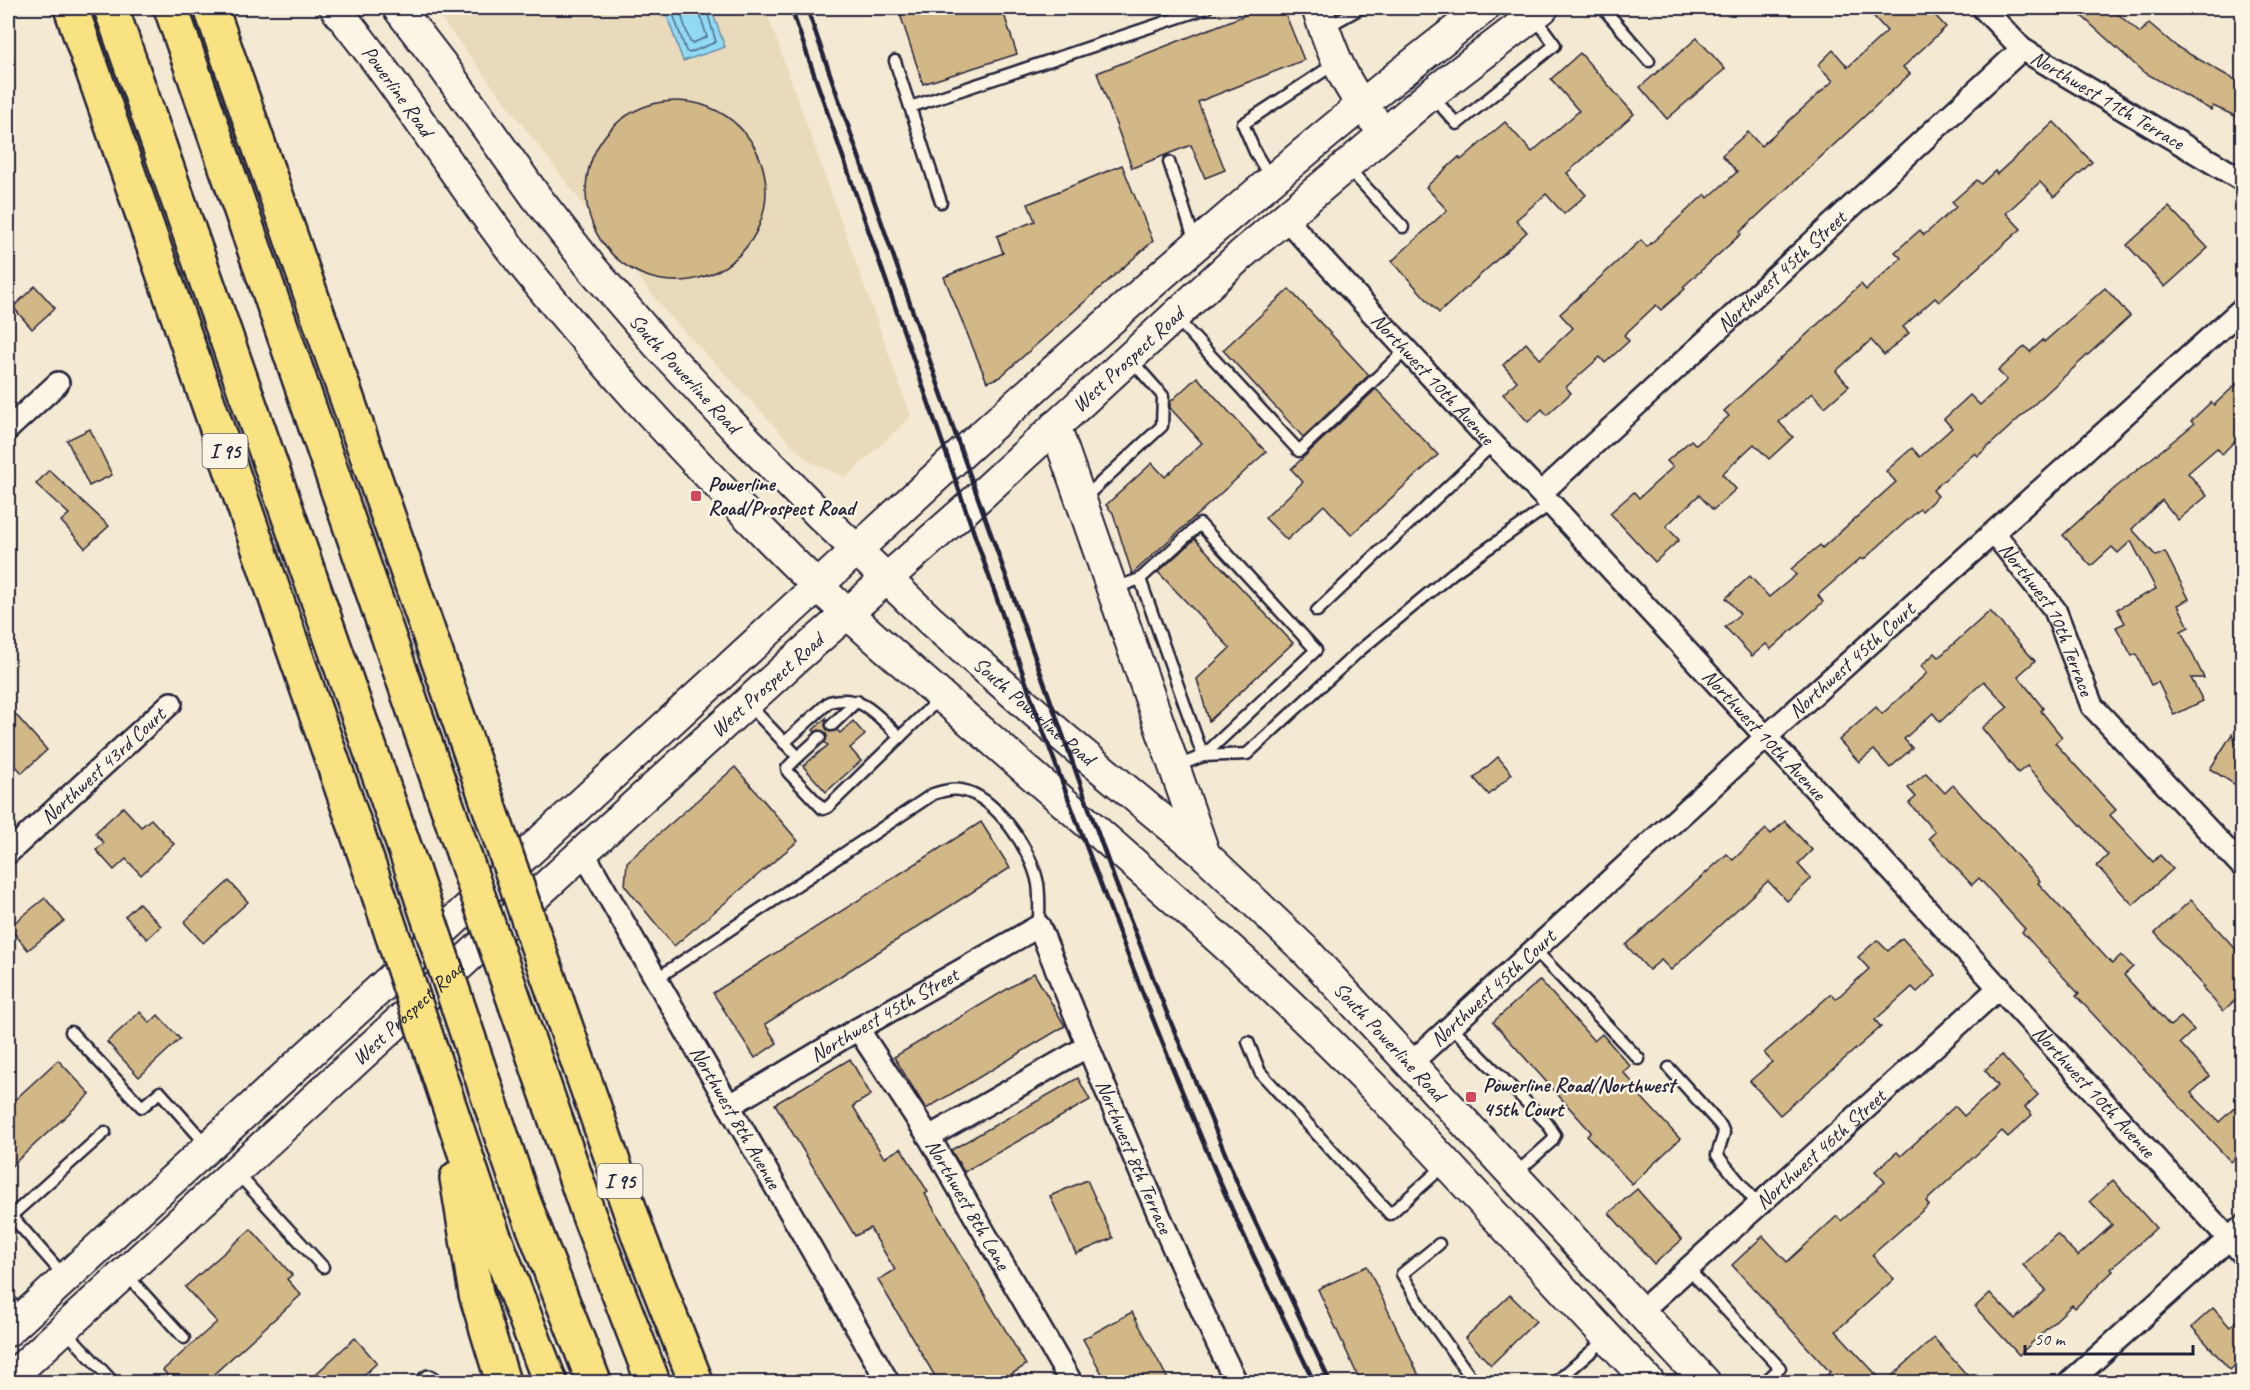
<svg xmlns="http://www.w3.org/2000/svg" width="2250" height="1390" viewBox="0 0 2250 1390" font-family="Caveat,sans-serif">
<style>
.built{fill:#eadabc}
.water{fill:#92d9f4;stroke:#6590aa;stroke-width:1.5}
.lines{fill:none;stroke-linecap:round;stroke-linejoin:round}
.shore{stroke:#4f6b85;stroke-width:1.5}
.building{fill:#d2b787;stroke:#22223b;stroke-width:1.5}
.lane-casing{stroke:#22223b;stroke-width:15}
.street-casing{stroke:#22223b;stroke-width:26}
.secondary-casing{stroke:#22223b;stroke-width:34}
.highway-casing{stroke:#22223b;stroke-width:38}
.lane{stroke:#fcf5e5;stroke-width:10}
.street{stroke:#fcf5e5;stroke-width:21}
.secondary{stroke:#fcf5e5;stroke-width:30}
.highway{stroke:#f8e281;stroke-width:33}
.rail{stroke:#22223b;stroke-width:4.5}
.highway-bridge-casing{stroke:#22223b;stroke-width:38;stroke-linecap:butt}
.highway-bridge{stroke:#f8e281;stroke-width:33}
.poi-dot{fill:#d1495b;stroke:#fcf5e5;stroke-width:2}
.labels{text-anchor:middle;stroke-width:5;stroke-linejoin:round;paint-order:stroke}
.shield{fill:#fcf5e5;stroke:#63616e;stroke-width:1.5}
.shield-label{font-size:20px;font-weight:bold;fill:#22223b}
.street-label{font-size:21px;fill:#22223b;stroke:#fcf5e5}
.poi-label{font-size:21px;font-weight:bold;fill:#22223b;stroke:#fcf5e5;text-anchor:start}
</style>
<rect width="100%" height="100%" fill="#f4e9d2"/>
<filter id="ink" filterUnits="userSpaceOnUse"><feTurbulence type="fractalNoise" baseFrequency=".0167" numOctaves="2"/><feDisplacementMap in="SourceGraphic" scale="12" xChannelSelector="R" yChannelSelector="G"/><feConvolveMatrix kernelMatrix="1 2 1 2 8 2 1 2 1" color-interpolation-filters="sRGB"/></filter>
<g filter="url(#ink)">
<path class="built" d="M 433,8 L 765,8 L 911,416 L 846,478 L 807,460 L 663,309 Z"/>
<path class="water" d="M 664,8 L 711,8 L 725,47 L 683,61 Z"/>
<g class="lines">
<g class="shore">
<path d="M 671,8 L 686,51 L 689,53 L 716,42 L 706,8"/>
<path d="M 679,8 L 690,42 L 693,43 L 707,37 L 698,8"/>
</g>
</g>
<g class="building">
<path d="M 898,8 L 1002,8 L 1017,54 L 923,84 Z"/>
<path d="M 1263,8 L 1283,8 L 1304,60 L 1198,102 L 1225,170 L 1205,178 L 1191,145 L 1132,168 L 1097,73 Z"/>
<path d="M 1866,8 L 1928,8 L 1946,27 L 1903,67 L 1910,74 L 1740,232 L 1741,234 L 1683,287 L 1685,289 L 1661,310 L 1656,305 L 1624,335 L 1629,341 L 1605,363 L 1600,357 L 1566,387 L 1571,393 L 1547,415 L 1542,409 L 1528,422 L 1503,394 L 1517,381 L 1503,365 L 1526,343 L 1540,359 L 1573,328 L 1560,314 L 1641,240 L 1647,247 L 1705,194 L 1708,198 L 1737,172 L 1722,155 L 1748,132 L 1761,146 L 1833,81 L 1818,65 L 1833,50 L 1848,67 L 1887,31 Z"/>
<path d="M 2073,8 L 2111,8 L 2140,33 L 2149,23 L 2177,47 L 2242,84 L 2242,119 L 2213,106 L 2211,110 L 2142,71 Z"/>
<path d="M 1697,38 L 1725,69 L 1667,119 L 1640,87 Z"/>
<path d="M 1580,53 L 1634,114 L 1567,173 L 1586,195 L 1564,214 L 1546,194 L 1516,220 L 1527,232 L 1439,313 L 1392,261 L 1447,210 L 1426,187 L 1459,157 L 1461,160 L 1505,122 L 1532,152 L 1579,111 L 1551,79 Z"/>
<circle cx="676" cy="191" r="90"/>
<path d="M 2054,122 L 2092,162 L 2054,197 L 2040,182 L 2006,213 L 2021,229 L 1939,302 L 1935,298 L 1903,327 L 1909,333 L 1884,355 L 1871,340 L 1836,371 L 1849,386 L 1825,407 L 1812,393 L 1779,422 L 1793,437 L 1769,459 L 1754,444 L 1722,474 L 1736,489 L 1713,510 L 1699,495 L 1666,526 L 1679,540 L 1655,562 L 1610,513 L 1634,492 L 1639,498 L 1673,467 L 1667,461 L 1691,440 L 1696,445 L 1729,416 L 1724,411 L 1861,284 L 1866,290 L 1901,258 L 1895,252 L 1920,230 L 1924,235 L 1956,207 L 1952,202 L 1977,180 L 1981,184 L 1995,171 L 1997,174 Z"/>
<path d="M 1122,165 L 1153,241 L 1000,377 L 987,382 L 944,277 L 1003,253 L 997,236 L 1035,221 L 1028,204 Z"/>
<path d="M 2169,207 L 2208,248 L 2165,287 L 2127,245 Z"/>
<path d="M 35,286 L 55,308 L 32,329 L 13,307 Z"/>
<path d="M 2105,288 L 2130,316 L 1978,456 L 1975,453 L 1933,490 L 1938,496 L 1922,511 L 1920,509 L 1863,560 L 1861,558 L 1818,595 L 1823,602 L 1771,649 L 1766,644 L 1752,656 L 1725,627 L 1740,614 L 1726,598 L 1750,576 L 1769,597 L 1796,575 L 1791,569 L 1820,545 L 1822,548 L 1896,482 L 1886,471 L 1912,448 L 1920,457 L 1952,428 L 1944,419 L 1970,395 L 1980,405 L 2007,380 L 1998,371 L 2025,346 L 2030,352 L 2043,340 L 2044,342 Z"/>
<path d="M 1289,289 L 1369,375 L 1303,437 L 1223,350 Z"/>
<path d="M 1197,377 L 1266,452 L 1132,574 L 1113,513 L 1106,505 L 1152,463 L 1165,477 L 1202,443 L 1170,408 L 1170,402 Z"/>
<path d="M 2242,379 L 2242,434 L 2222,454 L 2217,448 L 2188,473 L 2207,496 L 2178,520 L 2162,500 L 2132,529 L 2156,556 L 2165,552 L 2189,599 L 2178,605 L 2189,627 L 2181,631 L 2204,678 L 2191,678 L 2203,701 L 2174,715 L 2158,682 L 2151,685 L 2136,654 L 2132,656 L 2116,627 L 2125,623 L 2117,609 L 2156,589 L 2131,541 L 2118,553 L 2112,547 L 2091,566 L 2063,535 L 2115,488 L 2194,424 L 2191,421 L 2211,402 L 2214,405 Z"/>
<path d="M 1376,389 L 1438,455 L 1351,535 L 1324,505 L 1287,540 L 1265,518 L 1303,482 L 1291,469 Z"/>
<path d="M 90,429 L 112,475 L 89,486 L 67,440 Z"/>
<path d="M 49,470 L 109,526 L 85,548 L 61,521 L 69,514 L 36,484 Z"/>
<path d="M 1195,539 L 1293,643 L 1209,721 L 1197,679 L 1230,648 L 1158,572 Z"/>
<path d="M 1990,611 L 2035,661 L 2018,676 L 2043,708 L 2041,711 L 2062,737 L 2055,743 L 2116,810 L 2110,815 L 2153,862 L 2160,855 L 2173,869 L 2133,905 L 2097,866 L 2108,855 L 2027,766 L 2018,773 L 1982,728 L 2008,707 L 1984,681 L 1940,722 L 1933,713 L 1904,739 L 1912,748 L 1890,768 L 1874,750 L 1859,762 L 1839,740 L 1876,707 L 1882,714 L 1927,673 L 1921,666 L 1935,653 L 1939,657 Z"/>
<path d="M 8,706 L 47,750 L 22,773 L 8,757 Z"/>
<path d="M 826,718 L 825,726 L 829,732 L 837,730 L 840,733 L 853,721 L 865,735 L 850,748 L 861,761 L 826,792 L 803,766 L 828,745 L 825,743 L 827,736 L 825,732 L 819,730 L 815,732 L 813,730 Z"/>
<path d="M 2232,734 L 2242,755 L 2242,789 L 2210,769 Z"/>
<path d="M 1498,757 L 1512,774 L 1489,795 L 1474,778 Z"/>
<path d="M 735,767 L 798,841 L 674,946 L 625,886 L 627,862 Z"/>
<path d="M 1926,773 L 1945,793 L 1953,785 L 2040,881 L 2038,883 L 2112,964 L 2121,955 L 2133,967 L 2124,975 L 2170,1026 L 2181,1017 L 2194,1030 L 2180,1043 L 2210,1076 L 2191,1093 L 2219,1122 L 2242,1101 L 2242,1152 L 2231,1162 L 2076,996 L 2079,994 L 2022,932 L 2025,929 L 1979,878 L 1972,885 L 1929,838 L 1935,832 L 1909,803 L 1916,797 L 1908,788 Z"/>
<path d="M 123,807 L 141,827 L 151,819 L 174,844 L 141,875 L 126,859 L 114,870 L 96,850 L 104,843 L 95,833 Z"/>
<path d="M 1785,821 L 1812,850 L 1798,864 L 1811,879 L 1787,901 L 1768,881 L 1671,970 L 1661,960 L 1649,970 L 1626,945 L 1727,854 L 1733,860 L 1766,829 L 1771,834 Z"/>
<path d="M 981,822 L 1010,868 L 765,1024 L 777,1043 L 755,1058 L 713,993 Z"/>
<path d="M 229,881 L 248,902 L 203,943 L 184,922 Z"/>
<path d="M 45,898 L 64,921 L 28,950 L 9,927 Z"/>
<path d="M 2191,900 L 2242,956 L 2242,994 L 2223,1011 L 2202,987 L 2204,986 L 2155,933 Z"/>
<path d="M 139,903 L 161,926 L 147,939 L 125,916 Z"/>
<path d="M 1902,938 L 1936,975 L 1917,992 L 1912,987 L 1875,1020 L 1881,1027 L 1780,1115 L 1750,1081 L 1772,1062 L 1764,1053 L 1831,994 L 1836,999 L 1869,969 L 1858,957 L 1877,940 L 1888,951 Z"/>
<path d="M 1034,973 L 1065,1026 L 926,1109 L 894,1057 Z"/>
<path d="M 1540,980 L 1594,1041 L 1602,1034 L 1630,1066 L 1623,1072 L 1636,1086 L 1633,1088 L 1680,1139 L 1632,1184 L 1587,1136 L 1591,1132 L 1493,1022 Z"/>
<path d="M 140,1012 L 150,1023 L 158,1015 L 180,1039 L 139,1077 L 107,1042 Z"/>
<path d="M 2002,1055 L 2038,1095 L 2025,1107 L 2032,1115 L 2008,1137 L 2002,1131 L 1926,1201 L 1929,1205 L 1872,1255 L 1894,1279 L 1836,1331 L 1884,1383 L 1819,1383 L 1830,1372 L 1732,1265 L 1763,1236 L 1787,1262 L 1837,1216 L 1841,1221 L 1885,1182 L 1875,1171 L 1897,1152 L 1901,1156 L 1955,1106 L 1964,1116 L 1998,1086 L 1985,1070 Z"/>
<path d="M 850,1059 L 871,1095 L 853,1106 L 884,1158 L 901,1148 L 928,1192 L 925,1194 L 1026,1365 L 997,1383 L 939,1383 L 878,1280 L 895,1270 L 870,1228 L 855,1236 L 775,1104 Z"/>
<path d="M 58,1060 L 90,1094 L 8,1169 L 8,1106 Z"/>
<path d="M 1078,1078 L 1090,1100 L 964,1172 L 951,1150 Z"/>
<path d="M 1087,1180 L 1113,1238 L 1076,1254 L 1050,1196 Z"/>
<path d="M 2113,1180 L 2156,1228 L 2111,1269 L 2113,1271 L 2075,1308 L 2072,1305 L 2019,1355 L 1975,1307 L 1990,1293 L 2015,1319 L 2046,1290 L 2023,1265 L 2057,1234 L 2078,1256 L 2112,1225 L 2090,1201 Z"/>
<path d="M 1637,1189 L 1682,1240 L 1654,1264 L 1609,1213 Z"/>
<path d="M 251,1229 L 292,1275 L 287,1279 L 301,1295 L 204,1383 L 174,1383 L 163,1370 L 217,1322 L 185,1287 Z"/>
<path d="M 1367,1266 L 1420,1378 L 1410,1383 L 1361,1383 L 1318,1289 Z"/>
<path d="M 1510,1295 L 1536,1321 L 1491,1365 L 1465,1338 Z"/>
<path d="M 2213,1308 L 2230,1327 L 2242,1315 L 2242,1359 L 2230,1370 L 2192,1327 Z"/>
<path d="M 1132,1312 L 1170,1383 L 1107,1383 L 1083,1339 Z"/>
<path d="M 355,1338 L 377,1363 L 355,1383 L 306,1383 Z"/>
<path d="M 1934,1338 L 1974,1383 L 1884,1383 Z"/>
</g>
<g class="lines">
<defs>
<g id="lane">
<path d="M 1603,8 L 1649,61"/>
<path d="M 1327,27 L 1361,8"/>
<path d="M 895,61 L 910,107 L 1207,8"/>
<path d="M 1431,95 L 1457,124 L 1555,45 L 1534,16"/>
<path d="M 910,107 L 941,202"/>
<path d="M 1169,162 L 1195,242"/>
<path d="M 1347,167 L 1403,227"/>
<path d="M 1271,179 L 1255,152 L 1243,124 L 1336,63"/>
<path d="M 1176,318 L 1299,451 L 1406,350"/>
<path d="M 1083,499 L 1162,426 L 1163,396 L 1131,360"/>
<path d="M 1140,579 L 1200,524 L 1316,650 L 1203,756"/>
<path d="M 1115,588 L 1140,579 L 1203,756 L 1177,766"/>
<path d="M 1317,611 L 1493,444"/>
<path d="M 749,705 L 798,757 L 787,768 L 788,772 L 823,809 L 828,807 L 941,697"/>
<path d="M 832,725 L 857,701"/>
<path d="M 784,743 L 829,702 C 863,693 877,716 900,737"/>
<path d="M 1203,756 L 1247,754 L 1359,651 L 1453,573 L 1551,504"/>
<path d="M 798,757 L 820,737"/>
<path d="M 1535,950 L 1639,1059"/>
<path d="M 656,979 L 933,794 C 942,791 952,788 961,790 C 996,796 1032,851 1038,884 C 1040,898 1039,913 1039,926"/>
<path d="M 1451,1026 L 1547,1123 L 1555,1135 L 1552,1141 L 1515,1174"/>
<path d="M 71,1032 L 142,1107 L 160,1092 L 206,1144"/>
<path d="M 1248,1042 L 1260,1072 L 1390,1214 L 1446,1164"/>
<path d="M 1669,1068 L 1721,1126 L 1724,1133 L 1717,1155 L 1758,1205"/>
<path d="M 236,1172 L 323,1267"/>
<path d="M 8,1212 L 65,1277"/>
<path d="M 11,1216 L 105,1132"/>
<path d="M 1439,1244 L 1402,1274 L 1427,1316 L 1474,1382"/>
<path d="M 1688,1269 L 1780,1368 L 1765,1382"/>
<path d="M 125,1273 L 184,1338"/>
<path d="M 8,1299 L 21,1314"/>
<path d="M 64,1329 L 113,1382"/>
<path d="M 1556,1382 L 1607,1338"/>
</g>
<g id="street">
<path id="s1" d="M 1983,8 L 2022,49 L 2242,180"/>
<path id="s2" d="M 1284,217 L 1493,444 L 1551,504 L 1766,737 L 1881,859 L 2242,1253"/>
<path d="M 8,429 L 58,383"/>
<path id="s3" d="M 1541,493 L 2022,49"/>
<path id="s4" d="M 1994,533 L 2055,610 L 2092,706 L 2242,866"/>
<path id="s5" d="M 583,852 L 888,1382"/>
<path id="s6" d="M 8,853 L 171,703"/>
<path id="s7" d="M 858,1029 L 929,1137 L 1071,1382"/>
<path id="s8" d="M 1411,1063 L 1766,737 L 2242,309"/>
<path id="s9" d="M 729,1106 L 858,1029 L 1039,926 C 1101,1079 1164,1235 1236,1382"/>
<path d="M 929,1137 L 1088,1046"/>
<path id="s10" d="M 1640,1312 L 2000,987"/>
<path d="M 428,1382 L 429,1381"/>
<path d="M 2070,1382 L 2242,1227"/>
</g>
<g id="secondary">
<path id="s11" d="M 335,8 C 398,84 450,169 510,248 C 590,351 680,447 772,541 C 827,598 889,650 948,702 C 1049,790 1152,877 1251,968 C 1392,1097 1518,1243 1649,1382"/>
<path id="s12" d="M 398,8 L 442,65 L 537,198 L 591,267 L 656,343 L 733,426 L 822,517 L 931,621 L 1063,737 L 1205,855 L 1304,949 L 1705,1382"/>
<path d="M 1317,8 C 1331,49 1344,86 1373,119"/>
<path d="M 1055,426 L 1205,855"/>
<path d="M 8,1331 L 962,453 C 1132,300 1303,147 1484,8"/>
<path id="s13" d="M 8,1380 L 583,852 L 792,662 L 966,509 L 1242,254 L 1431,94 L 1543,8"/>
</g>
<g id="highway">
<path d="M 71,8 L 379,895"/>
<path d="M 111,8 L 412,869"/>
<path d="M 171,8 L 455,829"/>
<path d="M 211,8 L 487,800"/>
<path d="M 548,976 L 640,1239 L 696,1382"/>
<path d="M 516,1005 L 589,1216 L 653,1382"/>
<path d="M 472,1048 L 523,1200 L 594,1382"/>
<path d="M 439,1075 L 485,1213 L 550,1382"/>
<path d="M 457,1178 L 476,1294 L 503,1382"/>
</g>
</defs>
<use href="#lane" class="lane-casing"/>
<use href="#street" class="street-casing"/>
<use href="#secondary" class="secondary-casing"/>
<use href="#highway" class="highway-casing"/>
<use href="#lane" class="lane"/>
<use href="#street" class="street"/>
<use href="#secondary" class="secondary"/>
<use href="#highway" class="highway"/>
<g class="rail">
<path d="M 791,8 L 1037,714 C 1096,874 1156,1033 1223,1189 C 1251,1254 1284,1318 1314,1382"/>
<path d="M 807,8 L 962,453 L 1115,881 L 1167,1013 L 1239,1187 L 1330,1382"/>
</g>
<defs>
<g id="highway-bridge">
<path d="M 487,800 L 548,976"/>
<path d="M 455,829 L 516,1005"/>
<path d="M 412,869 L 472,1048"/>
<path d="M 379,895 L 439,1075"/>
</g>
</defs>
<use href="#highway-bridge" class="highway-bridge-casing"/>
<use href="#highway-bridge" class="highway-bridge"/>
</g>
</g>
<g class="poi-dot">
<rect x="690" y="490" width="12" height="12" rx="3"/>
<rect x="1465" y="1091" width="12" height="12" rx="3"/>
</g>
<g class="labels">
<g class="shield">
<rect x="202.5" y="434" width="45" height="34" rx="4.5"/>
<rect x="597.5" y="1164" width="45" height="34" rx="4.5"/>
</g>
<g class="shield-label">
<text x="225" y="458">I 95</text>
<text x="620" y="1188">I 95</text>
</g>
<g class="street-label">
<text dy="7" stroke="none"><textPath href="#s11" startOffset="104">Powerline Road</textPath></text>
<text dy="7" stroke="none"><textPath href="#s1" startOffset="156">Northwest 11th Terrace</textPath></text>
<text dy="7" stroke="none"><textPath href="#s3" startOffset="327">Northwest 45th Street</textPath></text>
<text dy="7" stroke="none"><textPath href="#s13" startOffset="1515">West Prospect Road</textPath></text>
<text dy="7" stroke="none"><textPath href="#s12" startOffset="465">South Powerline Road</textPath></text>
<text dy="7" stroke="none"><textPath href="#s2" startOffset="220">Northwest 10th Avenue</textPath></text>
<text dy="7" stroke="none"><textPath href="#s4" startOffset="102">Northwest 10th Terrace</textPath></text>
<text dy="7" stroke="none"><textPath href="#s8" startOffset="597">Northwest 45th Court</textPath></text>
<text dy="7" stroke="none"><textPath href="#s13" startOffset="1029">West Prospect Road</textPath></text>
<text dy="7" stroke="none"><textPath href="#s12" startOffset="951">South Powerline Road</textPath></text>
<text dy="7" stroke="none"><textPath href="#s2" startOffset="706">Northwest 10th Avenue</textPath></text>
<text dy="7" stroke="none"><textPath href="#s6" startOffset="129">Northwest 43rd Court</textPath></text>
<text dy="7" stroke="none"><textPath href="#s8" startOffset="111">Northwest 45th Court</textPath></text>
<text dy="7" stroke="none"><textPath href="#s13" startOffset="543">West Prospect Road</textPath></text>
<text dy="7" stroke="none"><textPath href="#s9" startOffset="180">Northwest 45th Street</textPath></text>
<text dy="7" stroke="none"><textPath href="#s12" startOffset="1437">South Powerline Road</textPath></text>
<text dy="7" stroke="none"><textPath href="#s2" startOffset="1192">Northwest 10th Avenue</textPath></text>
<text dy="7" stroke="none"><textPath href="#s5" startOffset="306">Northwest 8th Avenue</textPath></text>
<text dy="7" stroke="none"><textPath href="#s10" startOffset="243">Northwest 46th Street</textPath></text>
<text dy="7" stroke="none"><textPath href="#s9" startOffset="608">Northwest 8th Terrace</textPath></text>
<text dy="7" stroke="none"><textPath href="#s7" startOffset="207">Northwest 8th Lane</textPath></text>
</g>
<g class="poi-label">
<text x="708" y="491">Powerline<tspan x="708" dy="24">Road/Prospect Road</tspan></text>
<text x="1483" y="1092">Powerline Road/Northwest<tspan x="1483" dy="24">45th Court</tspan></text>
</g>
</g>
<rect width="2250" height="1390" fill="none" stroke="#fcf5e5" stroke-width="30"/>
<rect x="15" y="15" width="2220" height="1360" fill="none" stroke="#22223b" stroke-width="2" filter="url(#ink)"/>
<path d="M2025 1345v9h168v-9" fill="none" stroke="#22223b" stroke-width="3"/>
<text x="2034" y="1345" font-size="18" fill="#22223b" stroke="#fcf5e5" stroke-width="4.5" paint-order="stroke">50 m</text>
</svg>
